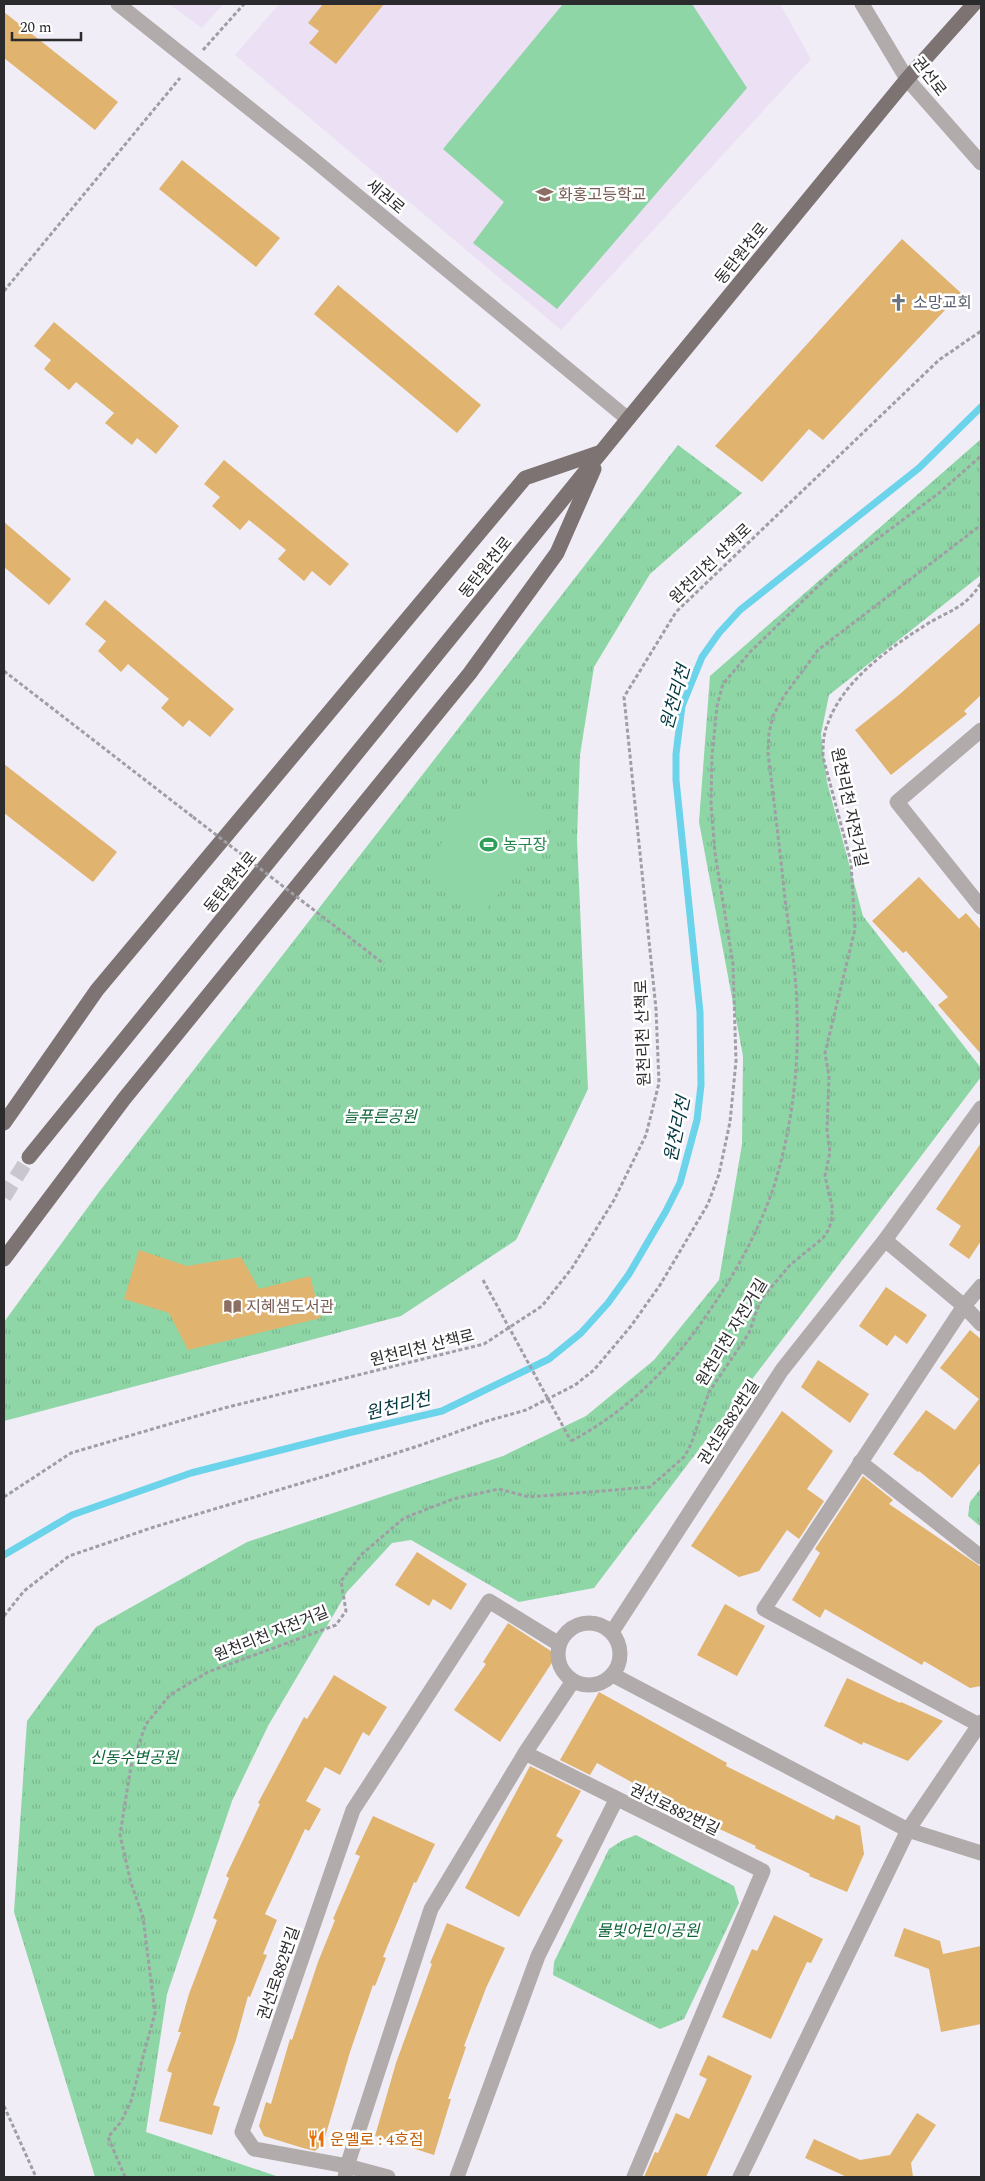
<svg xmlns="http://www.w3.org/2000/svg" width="985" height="2181" viewBox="0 0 985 2181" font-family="Spectral,'Noto Sans KR',serif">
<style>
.education{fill:#ece0f4}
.grass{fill:url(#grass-tufts)}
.pitch{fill:#8ed6a6}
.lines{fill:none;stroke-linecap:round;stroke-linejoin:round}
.stream{stroke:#6bd3ea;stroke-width:7}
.building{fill:#e0b36e}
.major-tunnel{stroke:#c9c6cf;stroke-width:15;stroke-dasharray:15 8;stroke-linecap:butt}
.path{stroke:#a09ea5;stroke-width:3;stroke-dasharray:4 2.5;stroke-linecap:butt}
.minor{stroke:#b1abab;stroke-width:15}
.major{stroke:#7c7372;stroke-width:15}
.path-bridge{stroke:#a09ea5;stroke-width:3;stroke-dasharray:4 2.5;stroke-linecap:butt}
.labels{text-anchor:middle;stroke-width:5;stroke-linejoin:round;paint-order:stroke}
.street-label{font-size:16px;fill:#2b2a2d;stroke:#fff}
.education-label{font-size:16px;fill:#785e54;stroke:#fff;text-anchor:start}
.worship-label{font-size:16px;fill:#5b616d;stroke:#fff;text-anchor:start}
.leisure-label{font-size:16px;fill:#27864d;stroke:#fff;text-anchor:start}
.park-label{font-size:16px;font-style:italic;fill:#0f6539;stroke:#fff}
.food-label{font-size:16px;fill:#c56008;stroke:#fff;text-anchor:start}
.water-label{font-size:18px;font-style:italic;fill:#043841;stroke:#fff}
</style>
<defs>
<pattern id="grass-tufts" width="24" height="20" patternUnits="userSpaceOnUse" patternTransform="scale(1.25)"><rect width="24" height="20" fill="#8ed6a6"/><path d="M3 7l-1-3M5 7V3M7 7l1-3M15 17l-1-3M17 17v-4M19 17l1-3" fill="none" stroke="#7bb88f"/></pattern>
</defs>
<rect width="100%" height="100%" fill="#f0edf7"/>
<g class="education">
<path d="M 169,4 L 223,4 L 202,28 Z"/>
<path d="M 279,4 L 780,4 L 811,59 L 561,330 L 235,55 Z"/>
</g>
<g class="grass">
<path d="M 981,439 L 981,575 L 829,695 L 821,734 L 827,782 L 863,916 L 981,1068 L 981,1077 L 594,1588 L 519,1602 L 411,1540 L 392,1543 L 347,1592 L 268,1726 L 232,1801 L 167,1994 L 146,2132 L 279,2177 L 95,2177 L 14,1912 L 27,1721 L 96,1627 L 247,1542 L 503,1456 L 586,1416 L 654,1360 L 719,1280 L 742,1144 L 743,1056 L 699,822 L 710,676 Z"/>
<path d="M 678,445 L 742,493 L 650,574 L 594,667 L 580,755 L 577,839 L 588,1089 L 516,1240 L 401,1316 L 4,1421 L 4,1322 L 99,1192 Z"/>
<path d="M 981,1488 L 981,1527 L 968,1516 L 970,1502 Z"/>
<path d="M 636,1835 L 734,1886 L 739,1903 L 684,2019 L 660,2029 L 553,1975 L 554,1962 L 609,1849 L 623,1840 Z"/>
</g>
<g class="pitch">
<path d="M 563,4 L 692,4 L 747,88 L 557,309 L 473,243 L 504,202 L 443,149 Z"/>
<path d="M 494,774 L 555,819 L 483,914 L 422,869 Z"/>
</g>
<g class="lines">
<path class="stream" d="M 4,1555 L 72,1515 L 191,1473 L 348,1433 L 442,1411 L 549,1359 L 581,1333 L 608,1303 L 629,1274 L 666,1211 L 680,1183 L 697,1120 L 701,1085 L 700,1012 L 676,780 L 676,754 L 682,706 L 702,657 L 719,633 L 740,610 L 919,468 L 981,407"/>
</g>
<g class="building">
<path d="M 323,4 L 384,4 L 336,64 L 309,43 L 319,31 L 308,23 Z"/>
<path d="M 4,12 L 118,102 L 95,130 L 4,58 Z"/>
<path d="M 182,160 L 280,238 L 256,267 L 159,189 Z"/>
<path d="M 902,239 L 961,293 L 823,440 L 809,429 L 762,482 L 715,446 Z"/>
<path d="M 338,285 L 481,405 L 457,433 L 314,314 Z"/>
<path d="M 54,322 L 179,426 L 156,454 L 137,438 L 132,445 L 105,423 L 114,413 L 76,382 L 69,390 L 44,369 L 51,360 L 34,346 Z"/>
<path d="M 224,460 L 349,564 L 330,586 L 312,571 L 304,581 L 278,559 L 286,550 L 249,520 L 240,530 L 212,506 L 220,497 L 204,484 Z"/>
<path d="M 4,522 L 71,579 L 49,605 L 4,567 Z"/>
<path d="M 105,600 L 234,709 L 210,737 L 189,720 L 183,727 L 161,708 L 169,699 L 128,664 L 121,672 L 98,651 L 106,641 L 85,624 Z"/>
<path d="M 981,622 L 981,695 L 964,711 L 967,714 L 891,775 L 855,730 L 900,694 Z"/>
<path d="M 4,764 L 117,852 L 93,882 L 4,813 Z"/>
<path d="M 919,877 L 959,919 L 966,913 L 981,930 L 981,1054 L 938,1005 L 948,997 L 906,951 L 903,953 L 872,921 Z"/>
<path d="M 981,1143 L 981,1241 L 969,1259 L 949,1245 L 961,1226 L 936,1209 Z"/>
<path d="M 139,1250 L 187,1266 L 241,1257 L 259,1289 L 310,1276 L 321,1318 L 188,1350 L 169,1313 L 124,1299 Z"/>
<path d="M 886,1287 L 927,1315 L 907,1344 L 895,1335 L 887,1346 L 859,1326 Z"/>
<path d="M 970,1330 L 981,1339 L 981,1462 L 952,1498 L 919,1471 L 918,1472 L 893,1454 L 926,1410 L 955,1430 L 979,1399 L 940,1368 Z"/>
<path d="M 818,1360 L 869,1394 L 850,1423 L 801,1387 Z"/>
<path d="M 782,1411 L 833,1451 L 807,1489 L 824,1501 L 799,1539 L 787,1530 L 759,1571 L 739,1577 L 691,1546 Z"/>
<path d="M 863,1476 L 893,1500 L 889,1504 L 981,1567 L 981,1686 L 970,1688 L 924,1661 L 922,1665 L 825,1609 L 820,1618 L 792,1600 L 820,1553 L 815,1549 Z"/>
<path d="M 417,1552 L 467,1584 L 451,1610 L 433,1599 L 429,1606 L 395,1585 Z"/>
<path d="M 725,1604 L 765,1626 L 737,1676 L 697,1655 Z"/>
<path d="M 508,1623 L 557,1655 L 500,1742 L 454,1710 L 486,1664 L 483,1662 Z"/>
<path d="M 334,1675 L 387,1707 L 369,1736 L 363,1732 L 340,1775 L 325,1767 L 306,1801 L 321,1809 L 309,1831 L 305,1829 L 265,1914 L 277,1920 L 263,1954 L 267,1955 L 250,1997 L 248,1996 L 236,2040 L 213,2105 L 220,2107 L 212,2135 L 159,2121 L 172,2073 L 167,2071 L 181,2032 L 178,2032 L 189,1994 L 217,1920 L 213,1918 L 229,1878 L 226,1876 L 260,1804 L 258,1803 L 304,1717 L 307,1719 Z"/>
<path d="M 847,1678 L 900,1703 L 901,1702 L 943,1721 L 908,1761 L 863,1742 L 862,1745 L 824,1726 Z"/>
<path d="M 599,1692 L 727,1763 L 726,1766 L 834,1820 L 836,1815 L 860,1826 L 864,1854 L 847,1892 L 809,1876 L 810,1874 L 755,1848 L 756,1846 L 698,1819 L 597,1763 L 590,1775 L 560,1760 Z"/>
<path d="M 530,1766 L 581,1791 L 556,1836 L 563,1840 L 519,1917 L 465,1888 Z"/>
<path d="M 373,1816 L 435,1844 L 416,1883 L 414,1882 L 383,1957 L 386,1958 L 375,1986 L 373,1985 L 350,2052 L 323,2144 L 315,2151 L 303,2148 L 264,2136 L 259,2126 L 266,2102 L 271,2104 L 290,2039 L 292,2040 L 318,1962 L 335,1920 L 333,1919 L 360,1856 L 355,1854 Z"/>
<path d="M 774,1915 L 823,1939 L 811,1963 L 807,1962 L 771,2039 L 722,2017 L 752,1949 L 757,1951 Z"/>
<path d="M 447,1923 L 505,1948 L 486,1988 L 464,2046 L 466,2047 L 448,2099 L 451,2099 L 434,2155 L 375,2136 L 396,2063 L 432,1964 L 430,1963 Z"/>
<path d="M 904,1928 L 940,1941 L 943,1954 L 981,1946 L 981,2024 L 941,2032 L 929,1969 L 894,1956 Z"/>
<path d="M 708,2055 L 752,2076 L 706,2177 L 644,2177 L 655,2152 L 658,2153 L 676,2113 L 689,2119 L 707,2079 L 699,2075 Z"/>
<path d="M 917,2113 L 936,2125 L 911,2163 L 913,2177 L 847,2177 L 805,2158 L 814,2139 L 860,2160 L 890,2155 Z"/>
</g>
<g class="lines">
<path class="major-tunnel" d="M 4,1197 L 29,1157"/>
<g class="path">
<path d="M 203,50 L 244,4"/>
<path d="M 4,291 L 180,78"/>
<path d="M 4,671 L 193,817"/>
<path d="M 571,1441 C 627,1412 673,1365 708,1313 C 735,1274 759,1231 774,1186 C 791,1131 799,1072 797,1014 C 797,976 790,937 785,899 C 780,850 774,802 768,753 L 769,733 L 773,716 L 784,696 L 818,650 L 981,525"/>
<path d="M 4,1497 L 71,1453 L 224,1408 L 484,1344 L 542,1306 L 572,1268 L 614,1200 L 646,1135 L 659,1083 L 656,1009 L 624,697 L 676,612 L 939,360 L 981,331"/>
<path d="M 4,1616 L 24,1591 L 69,1556 L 154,1527 L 322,1477 L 421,1445 L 487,1421 L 526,1410 L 575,1385 L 594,1370 L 631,1326 L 660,1285 L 708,1204 L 719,1174 L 730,1122 L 736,1061 L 733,964 L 715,853 L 711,804 L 712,756 L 717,706 L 723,684 L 750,652 L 814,590 L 842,565 L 939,493 L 981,456"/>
<path d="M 4,2106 L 36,2177"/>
<path d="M 125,2177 L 108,2137 L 121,2122 L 131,2101 L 155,2013 L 143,1917 L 131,1883 L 120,1835 L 131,1766 L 146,1724 L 170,1695 L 208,1672 L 336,1625 L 346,1611 L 341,1581 L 362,1554 L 404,1518 L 453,1499 L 499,1489 L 529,1497 L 650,1487 L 685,1456 L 691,1444 L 709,1392 L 749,1333 L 759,1304 L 764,1296 L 790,1265 L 823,1238 L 829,1229 L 832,1218 L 832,1206 L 825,1176 L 830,1152 L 827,1130 L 829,1076 L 825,1053 L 855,929 L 851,862 L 823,757 C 823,745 823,734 828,723 C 843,681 888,649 924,626 C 949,610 965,609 981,583"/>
</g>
<g class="minor">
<path d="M 118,4 L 308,155 L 628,419"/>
<path d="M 862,4 L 907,79 L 981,163"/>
<path d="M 981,730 L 897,802 L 981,907"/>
<path d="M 885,1240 L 964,1306 L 981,1324"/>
<path d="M 981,1286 L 964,1306 L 764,1609 L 981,1726"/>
<path d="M 860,1462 L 981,1557"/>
<circle cx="589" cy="1654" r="31"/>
<path d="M 612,1632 L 782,1370 L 885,1240 L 981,1108"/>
<path d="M 613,1675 L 908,1830 L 981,1853"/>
<path d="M 525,1753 L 763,1871 L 634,2177"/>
<path d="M 345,2177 L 347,2166 L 431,1909 L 525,1753 L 573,1681"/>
<path d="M 388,2177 L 347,2166 L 254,2149 L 242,2132 L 353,1810 L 489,1601 L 559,1644"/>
<path d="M 457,2177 L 538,1956 L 616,1800"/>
<path d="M 740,2177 L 908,1830 L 981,1722"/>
</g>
<g class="major">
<path d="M 4,1123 L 97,990 L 525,478 L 601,452"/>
<path d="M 29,1157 L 628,419 L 907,79 L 974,4"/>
<path d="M 4,1259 L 124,1099 L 470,673 L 557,553 L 594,469"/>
</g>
<g class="path-bridge">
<path d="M 193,817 L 384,964"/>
<path d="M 483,1280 L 571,1441"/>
</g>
</g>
<defs>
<symbol id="school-bare" viewBox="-9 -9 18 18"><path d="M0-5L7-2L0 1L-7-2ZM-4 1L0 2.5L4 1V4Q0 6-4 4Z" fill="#8d6e63" stroke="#fff" stroke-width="2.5" paint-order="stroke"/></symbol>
<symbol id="church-bare" viewBox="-9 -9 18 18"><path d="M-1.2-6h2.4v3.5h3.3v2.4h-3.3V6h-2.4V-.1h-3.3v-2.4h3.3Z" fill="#6b7280" stroke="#fff" stroke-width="2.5" paint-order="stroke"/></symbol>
<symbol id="stadium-bare" viewBox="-9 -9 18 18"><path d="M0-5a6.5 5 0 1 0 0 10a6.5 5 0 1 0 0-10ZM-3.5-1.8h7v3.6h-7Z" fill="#2e9e5b" stroke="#fff" stroke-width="2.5" paint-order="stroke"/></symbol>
<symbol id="library-bare" viewBox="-9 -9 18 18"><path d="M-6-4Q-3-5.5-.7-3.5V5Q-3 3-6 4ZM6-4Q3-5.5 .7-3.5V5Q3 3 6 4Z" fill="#8d6e63" stroke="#fff" stroke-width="2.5" paint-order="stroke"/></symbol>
<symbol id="restaurant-bare" viewBox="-9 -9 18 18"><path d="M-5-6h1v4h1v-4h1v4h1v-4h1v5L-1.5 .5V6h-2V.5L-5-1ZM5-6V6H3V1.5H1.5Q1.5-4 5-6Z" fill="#e8710a" stroke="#fff" stroke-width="2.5" paint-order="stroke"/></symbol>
</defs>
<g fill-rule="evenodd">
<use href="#school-bare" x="532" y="182" width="25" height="25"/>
<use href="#church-bare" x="886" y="290" width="25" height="25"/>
<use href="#stadium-bare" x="476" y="832" width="25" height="25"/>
<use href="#library-bare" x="220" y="1294" width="25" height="25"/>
<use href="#restaurant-bare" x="304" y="2126" width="25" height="25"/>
</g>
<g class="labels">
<g class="street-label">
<text transform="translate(930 76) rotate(52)" y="6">권선로</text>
<text transform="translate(386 196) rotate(40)" y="6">세권로</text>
<text transform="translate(741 253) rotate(-51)" y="6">동탄원천로</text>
<text transform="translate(710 563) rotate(-44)" y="6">원천리천 산책로</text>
<text transform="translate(485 567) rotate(-51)" y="6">동탄원천로</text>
<text transform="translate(850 807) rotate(78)" y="6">원천리천 자전거길</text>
<text transform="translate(230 882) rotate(-51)" y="6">동탄원천로</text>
<text transform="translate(642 1033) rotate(-92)" y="6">원천리천 산책로</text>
<text transform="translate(731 1332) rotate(-59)" y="6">원천리천 자전거길</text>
<text transform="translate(422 1347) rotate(-14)" y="6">원천리천 산책로</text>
<text transform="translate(728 1422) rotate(-57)" y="6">권선로882번길</text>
<text transform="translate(271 1633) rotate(-22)" y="6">원천리천 자전거길</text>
<text transform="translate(675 1809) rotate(26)" y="6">권선로882번길</text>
<text transform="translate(278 1973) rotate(-71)" y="6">권선로882번길</text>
</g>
<g class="education-label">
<text x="558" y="200">화홍고등학교</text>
<text x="246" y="1312">지혜샘도서관</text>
</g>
<g class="worship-label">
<text x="913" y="308">소망교회</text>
</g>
<g class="leisure-label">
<text x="503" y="850">농구장</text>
</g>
<g class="park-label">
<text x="380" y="1122">늘푸른공원</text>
<text x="134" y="1763">신동수변공원</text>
<text x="648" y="1936">물빛어린이공원</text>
</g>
<g class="food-label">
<text x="330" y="2145">운멜로 : 4호점</text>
</g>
<g class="water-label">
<text transform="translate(675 697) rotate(-74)" y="6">원천리천</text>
<text transform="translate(677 1129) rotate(-78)" y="6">원천리천</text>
<text transform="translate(398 1406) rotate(-14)" y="6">원천리천</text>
</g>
</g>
<rect width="985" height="2181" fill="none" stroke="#2b2a2d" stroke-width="10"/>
<path d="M12 32v8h69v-8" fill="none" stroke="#2b2a2d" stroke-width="2.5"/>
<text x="20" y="32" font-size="15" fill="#2b2a2d" stroke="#ffffff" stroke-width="4" paint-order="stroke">20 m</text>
</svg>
